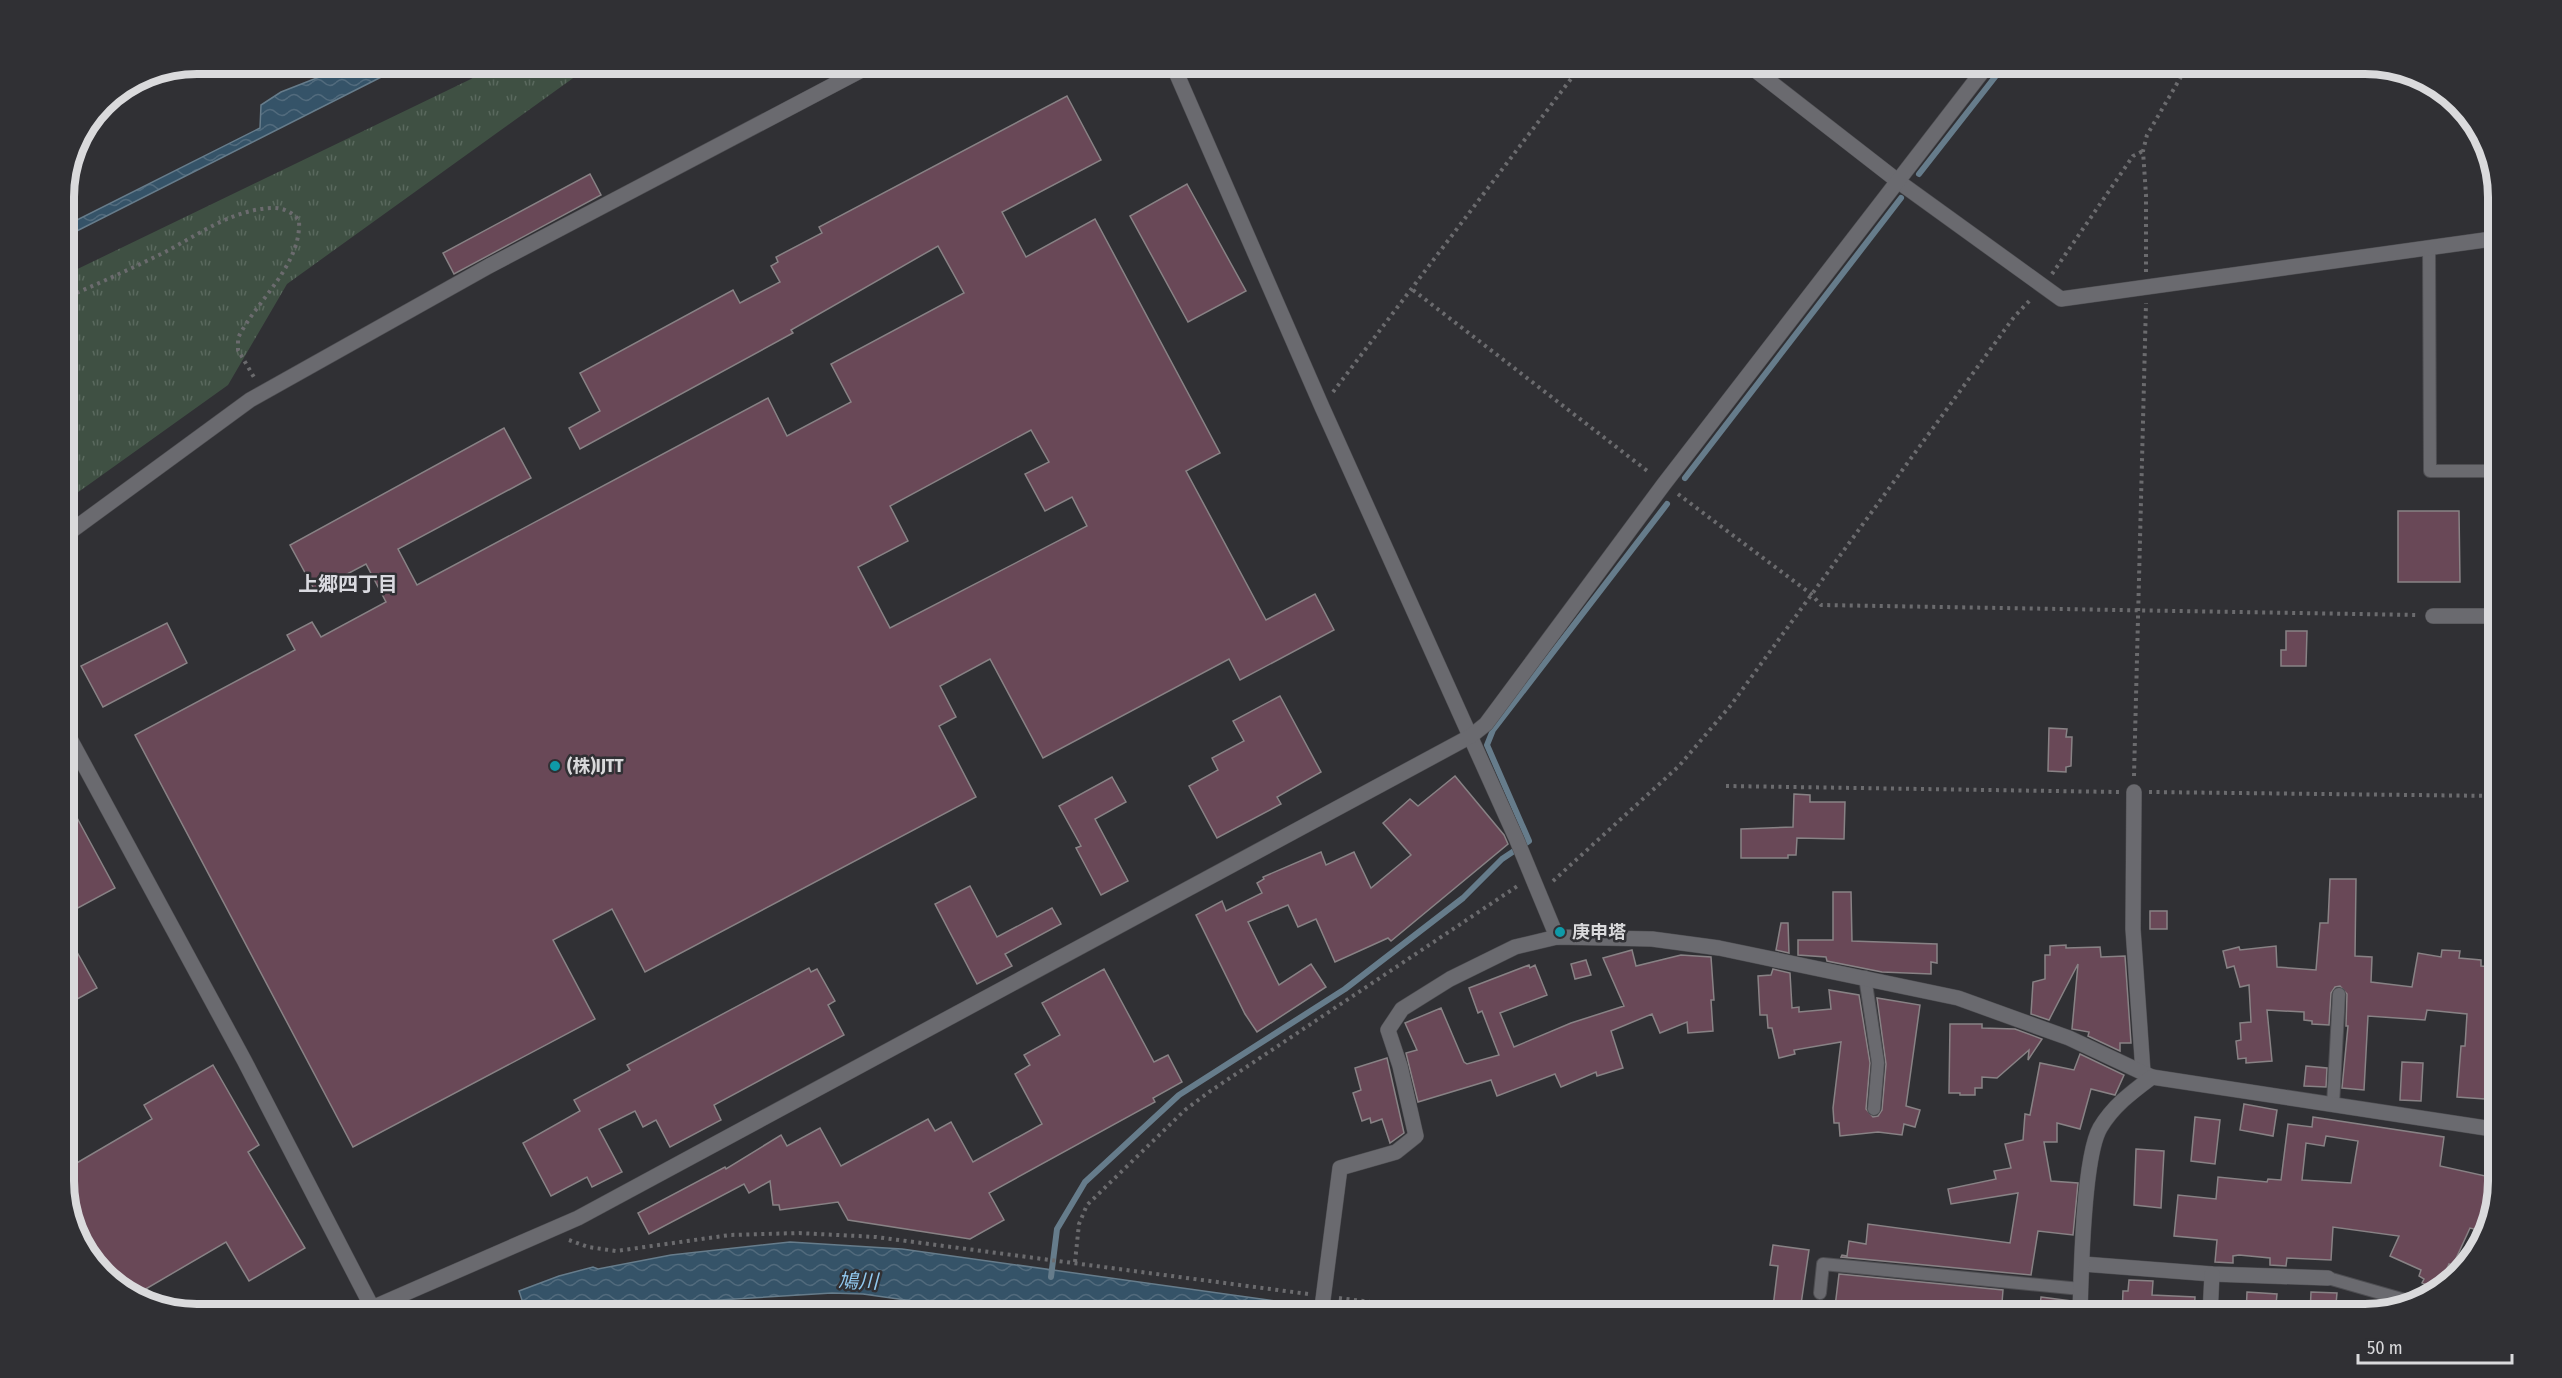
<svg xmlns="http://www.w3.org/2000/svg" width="2562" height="1378" viewBox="0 0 2562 1378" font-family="'Fira Sans Condensed','Noto Sans JP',sans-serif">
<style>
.grass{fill:url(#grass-tufts)}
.water{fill:url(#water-waves);stroke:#667c8b;stroke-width:1.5}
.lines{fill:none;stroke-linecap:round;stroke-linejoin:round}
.stream{stroke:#667c8b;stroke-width:6}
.building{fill:#694857;stroke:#888285;stroke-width:1.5;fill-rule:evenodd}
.service-casing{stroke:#4e4e52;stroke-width:14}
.minor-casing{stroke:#4e4e52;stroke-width:16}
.path{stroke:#6b6b6e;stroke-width:4;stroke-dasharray:3 4.5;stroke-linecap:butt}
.service{stroke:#6a6a6f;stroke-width:12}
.minor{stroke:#6a6a6f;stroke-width:15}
.culture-dot{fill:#0f9aa8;stroke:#303034;stroke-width:2}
.labels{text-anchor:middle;stroke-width:5;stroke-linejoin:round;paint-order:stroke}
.poi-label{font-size:18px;font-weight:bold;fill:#dadadc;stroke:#303034;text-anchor:start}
.neighbourhood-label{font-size:20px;font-weight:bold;fill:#dadae0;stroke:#303034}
.water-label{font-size:20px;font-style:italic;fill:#91c8ef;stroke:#303034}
.rim{fill:none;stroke:#dadadc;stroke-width:8}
</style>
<defs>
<pattern id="grass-tufts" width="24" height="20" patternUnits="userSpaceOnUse" patternTransform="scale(1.5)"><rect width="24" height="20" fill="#3f5043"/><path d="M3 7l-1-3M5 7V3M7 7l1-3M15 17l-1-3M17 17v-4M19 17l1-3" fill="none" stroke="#5a695e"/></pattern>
<pattern id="water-waves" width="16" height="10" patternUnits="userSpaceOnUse" patternTransform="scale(1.5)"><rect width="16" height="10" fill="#355368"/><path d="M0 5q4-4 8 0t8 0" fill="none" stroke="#526b7d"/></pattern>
</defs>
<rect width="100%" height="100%" fill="#303034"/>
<path class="grass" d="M 494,63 L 594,63 L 287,284 L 228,385 L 63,503 L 63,276 L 471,79 Z"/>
<g class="water">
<path d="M 355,63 L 409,63 L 63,238 L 63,227 L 260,128 L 261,105 L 281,92 Z"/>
<path d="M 790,1242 L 902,1249 L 1376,1315 L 1012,1315 L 863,1294 L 832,1293 L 703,1301 L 616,1315 L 517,1315 L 526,1312 L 519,1291 L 559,1276 L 593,1267 L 598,1269 L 671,1255 Z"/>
</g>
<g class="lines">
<g class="stream">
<path d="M 1919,174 L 2006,63"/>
<path d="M 1685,478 L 1901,198"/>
<path d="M 1051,1277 L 1057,1229 L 1085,1182 L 1179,1095 L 1345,989 L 1463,898 L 1502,859 L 1529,841 L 1487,745 L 1493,730 L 1667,504"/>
</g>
</g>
<g class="building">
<path d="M 1067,96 L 1101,160 L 1002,212 L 1026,257 L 1095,219 L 1220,453 L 1186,471 L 1266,620 L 1315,594 L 1334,630 L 1240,680 L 1229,659 L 1043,758 L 990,659 L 940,686 L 956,717 L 939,726 L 976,797 L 645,972 L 612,909 L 553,940 L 595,1019 L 353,1147 L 135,735 L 295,650 L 287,635 L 312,622 L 321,637 L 386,602 L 366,564 L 315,591 L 290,545 L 504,428 L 531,478 L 398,549 L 417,585 L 768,398 L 787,436 L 851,402 L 831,364 L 964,293 L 938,246 L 791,330 L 793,333 L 580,449 L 569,428 L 600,411 L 580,373 L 733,290 L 740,303 L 780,282 L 771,266 L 778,262 L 776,257 L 822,233 L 819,227 ZM 1031,430 L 1049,462 L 1025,474 L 1045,511 L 1072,497 L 1087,526 L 890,628 L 858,567 L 908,541 L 890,506 Z"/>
<path d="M 590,174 L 601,195 L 454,274 L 443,253 Z"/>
<path d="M 1187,184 L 1246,291 L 1188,322 L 1130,216 Z"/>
<path d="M 2398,511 L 2459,511 L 2460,582 L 2398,582 Z"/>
<path d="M 167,623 L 187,663 L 103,707 L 81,666 Z"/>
<path d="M 2286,631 L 2307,631 L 2306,666 L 2281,666 L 2281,650 L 2286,650 Z"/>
<path d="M 1280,696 L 1321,772 L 1277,797 L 1281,804 L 1217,838 L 1189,786 L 1218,770 L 1212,758 L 1244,741 L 1233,721 Z"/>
<path d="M 2049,728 L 2067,729 L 2066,737 L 2072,737 L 2071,766 L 2066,767 L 2066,772 L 2048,771 Z"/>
<path d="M 1455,776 L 1504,835 L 1508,844 L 1391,941 L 1388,938 L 1335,962 L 1316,919 L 1298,927 L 1288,905 L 1248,922 L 1279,985 L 1311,964 L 1326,987 L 1257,1032 L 1245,1014 L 1196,915 L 1222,901 L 1226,911 L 1262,893 L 1257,883 L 1264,879 L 1263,877 L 1321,852 L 1326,865 L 1354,852 L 1371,888 L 1411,855 L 1383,823 L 1410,799 L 1418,806 Z"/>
<path d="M 1112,777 L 1126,802 L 1095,819 L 1128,881 L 1101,895 L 1076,848 L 1081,846 L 1059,806 Z"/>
<path d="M 63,792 L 115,888 L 63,916 Z"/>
<path d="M 1794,794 L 1810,795 L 1810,802 L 1845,802 L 1844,839 L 1797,838 L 1796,855 L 1788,855 L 1788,858 L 1741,858 L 1741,829 L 1793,827 Z"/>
<path d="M 2330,879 L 2356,879 L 2355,956 L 2372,957 L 2371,982 L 2412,987 L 2418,953 L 2441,957 L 2442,950 L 2460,951 L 2459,958 L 2481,960 L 2481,966 L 2494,967 L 2491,1017 L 2499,1018 L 2499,1100 L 2457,1097 L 2461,1046 L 2465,1046 L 2467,1014 L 2427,1010 L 2425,1020 L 2368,1016 L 2364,1090 L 2342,1088 L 2348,1026 L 2346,1026 L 2347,994 L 2340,986 L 2335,987 L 2331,993 L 2329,1025 L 2312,1024 L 2312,1021 L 2304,1020 L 2304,1012 L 2267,1010 L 2272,1061 L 2246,1063 L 2246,1058 L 2238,1059 L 2236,1041 L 2241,1040 L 2240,1023 L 2251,1022 L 2249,985 L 2240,987 L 2234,966 L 2227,968 L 2223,951 L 2239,947 L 2240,950 L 2276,946 L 2277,967 L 2316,970 L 2320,923 L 2328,923 Z"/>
<path d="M 970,886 L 997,937 L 1052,908 L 1061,924 L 1005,954 L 1012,966 L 977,984 L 935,904 Z"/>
<path d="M 1833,892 L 1851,892 L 1852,941 L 1937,944 L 1937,963 L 1931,962 L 1931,974 L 1882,972 L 1827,961 L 1826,957 L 1798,955 L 1798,940 L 1833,940 Z"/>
<rect x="2150" y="911" width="17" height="18"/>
<path d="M 1781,923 L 1788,923 L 1789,953 L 1776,950 Z"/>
<path d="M 63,927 L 97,988 L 63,1007 Z"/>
<path d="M 2066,945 L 2066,948 L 2100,947 L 2101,957 L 2125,956 L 2131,1043 L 2120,1043 L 2120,1051 L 2088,1036 L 2089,1032 L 2072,1029 L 2078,964 L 2049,1020 L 2031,1014 L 2033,982 L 2045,979 L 2045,955 L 2050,955 L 2050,946 Z"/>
<path d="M 1632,950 L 1636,966 L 1681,955 L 1711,957 L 1714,1000 L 1711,1000 L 1713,1031 L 1688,1033 L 1687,1022 L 1660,1033 L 1652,1014 L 1611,1031 L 1623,1068 L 1597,1076 L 1596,1072 L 1561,1087 L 1555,1074 L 1497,1096 L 1491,1080 L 1418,1102 L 1406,1053 L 1417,1050 L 1405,1023 L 1441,1008 L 1464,1062 L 1467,1064 L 1499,1055 L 1482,1011 L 1478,1013 L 1469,988 L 1529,965 L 1530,968 L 1535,965 L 1547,995 L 1500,1013 L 1514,1047 L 1571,1023 L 1624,1006 L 1603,958 Z"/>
<path d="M 1586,960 L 1591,975 L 1575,979 L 1571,964 Z"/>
<path d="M 809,968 L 811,972 L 817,969 L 835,1001 L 828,1005 L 844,1035 L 714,1105 L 721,1120 L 670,1147 L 656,1120 L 643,1127 L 635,1111 L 599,1129 L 622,1172 L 592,1187 L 587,1177 L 551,1196 L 523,1143 L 580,1111 L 574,1100 L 630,1070 L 627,1065 Z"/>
<path d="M 1104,969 L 1154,1062 L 1168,1055 L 1182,1082 L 1153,1098 L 1155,1102 L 989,1193 L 1004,1220 L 970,1239 L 848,1220 L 838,1202 L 780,1210 L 779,1205 L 773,1205 L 770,1181 L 749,1193 L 744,1184 L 649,1234 L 638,1213 L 725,1167 L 726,1169 L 781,1135 L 787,1146 L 820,1128 L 841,1166 L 928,1119 L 935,1131 L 951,1122 L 973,1162 L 1042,1124 L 1015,1074 L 1030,1065 L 1024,1055 L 1060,1035 L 1042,1003 Z"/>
<path d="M 1773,969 L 1790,973 L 1792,1008 L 1799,1007 L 1799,1012 L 1831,1009 L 1829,990 L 1859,995 L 1870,1063 L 1866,1109 L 1873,1117 L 1878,1116 L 1882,1110 L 1886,1064 L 1877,998 L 1920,1005 L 1906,1106 L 1920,1110 L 1915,1127 L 1904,1124 L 1902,1135 L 1878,1132 L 1840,1136 L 1839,1123 L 1834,1123 L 1833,1108 L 1841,1042 L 1794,1050 L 1795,1054 L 1779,1058 L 1772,1028 L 1768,1028 L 1767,1015 L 1760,1015 L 1758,976 L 1771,975 Z"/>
<path d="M 1950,1024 L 1982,1024 L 1982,1028 L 2015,1029 L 2042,1039 L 2028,1060 L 2029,1050 L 1997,1078 L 1982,1077 L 1982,1088 L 1975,1088 L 1975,1095 L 1960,1095 L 1960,1093 L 1949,1093 Z"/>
<path d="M 2080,1054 L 2124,1075 L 2115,1095 L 2091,1089 L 2080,1129 L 2057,1123 L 2057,1142 L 2044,1142 L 2051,1181 L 2078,1183 L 2073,1235 L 2038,1231 L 2031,1275 L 1841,1257 L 1842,1255 L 1847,1256 L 1849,1241 L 1866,1244 L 1868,1224 L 2010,1243 L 2018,1193 L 1951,1204 L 1948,1189 L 1996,1179 L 1994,1171 L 2011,1168 L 2005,1144 L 2023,1140 L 2025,1114 L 2030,1115 L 2040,1063 L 2074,1070 Z"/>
<path d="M 1387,1058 L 1404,1133 L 1390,1143 L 1382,1119 L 1371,1123 L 1370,1118 L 1362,1121 L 1353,1093 L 1361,1090 L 1355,1068 Z"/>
<path d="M 2402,1062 L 2423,1063 L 2421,1101 L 2400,1100 Z"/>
<path d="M 213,1065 L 259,1145 L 248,1152 L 305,1248 L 249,1281 L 226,1242 L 132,1297 L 86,1256 L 63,1190 L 63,1171 L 152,1119 L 144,1105 Z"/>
<path d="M 2306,1066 L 2327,1068 L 2326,1087 L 2304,1086 Z"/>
<path d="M 2244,1104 L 2277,1110 L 2273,1136 L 2240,1130 Z"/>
<path d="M 2195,1117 L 2220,1120 L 2215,1164 L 2191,1161 Z"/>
<path d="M 2313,1117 L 2444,1137 L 2440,1166 L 2499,1179 L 2487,1232 L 2470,1228 L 2453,1265 L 2449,1264 L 2438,1290 L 2422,1283 L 2424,1279 L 2419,1276 L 2421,1270 L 2390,1256 L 2399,1236 L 2333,1227 L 2331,1260 L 2287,1258 L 2286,1266 L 2270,1265 L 2270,1258 L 2239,1255 L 2233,1256 L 2233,1263 L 2215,1262 L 2217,1240 L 2174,1236 L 2178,1195 L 2216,1199 L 2218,1177 L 2267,1182 L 2268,1179 L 2281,1180 L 2288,1124 L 2312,1127 ZM 2326,1136 L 2358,1141 L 2351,1183 L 2302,1180 L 2306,1143 L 2324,1146 Z"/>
<path d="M 2136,1149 L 2164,1151 L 2161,1208 L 2134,1205 Z"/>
<path d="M 1773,1245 L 1809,1250 L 1800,1311 L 1773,1307 L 1778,1266 L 1770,1265 Z"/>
<path d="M 1839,1274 L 2003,1290 L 2001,1315 L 1834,1315 Z"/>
<path d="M 2129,1280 L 2153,1281 L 2152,1295 L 2195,1297 L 2194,1315 L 2122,1315 L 2123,1291 L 2128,1291 Z"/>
<path d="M 2247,1292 L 2277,1294 L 2275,1315 L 2246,1315 Z"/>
<path d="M 2311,1292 L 2337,1293 L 2335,1315 L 2310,1315 Z"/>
<path d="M 2041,1297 L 2071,1301 L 2070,1315 L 2039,1315 Z"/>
</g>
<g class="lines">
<defs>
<g id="service">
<path d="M 2429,247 L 2430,471 L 2499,471"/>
<path d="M 1865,977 L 1878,1063 L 1874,1109"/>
<path d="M 2333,1105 L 2339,994"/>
<path d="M 2328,1278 L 2412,1302"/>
<path d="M 1820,1293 L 1823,1264 L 2081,1289"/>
</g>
<g id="minor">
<path d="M 1172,63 L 1322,407 L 1516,838 L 1557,937"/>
<path d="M 1746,63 L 1899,182 L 2061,299 L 2499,238"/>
<path d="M 63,537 L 250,400 L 489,266 L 875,63"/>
<path d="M 2433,616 L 2499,616"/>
<path d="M 63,726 L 244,1060 L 376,1315"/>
<path d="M 2134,792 L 2133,929 L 2143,1072"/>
<path d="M 2083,1264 L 2212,1274 L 2328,1278"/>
<path d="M 374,1307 L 578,1218 L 1471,736 L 1486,724 L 1664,484 L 1989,63"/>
<path d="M 1321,1315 L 1340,1168 L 1396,1152 L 1416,1136 L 1400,1066 L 1388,1030 L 1402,1009 L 1450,979 L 1515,947 L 1557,937 L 1652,939 L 1719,948 L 1958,998 L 2069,1038 L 2152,1077"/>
<path d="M 2080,1315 C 2081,1276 2083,1158 2100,1128 C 2113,1106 2132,1092 2152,1077 L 2499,1130"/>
<path d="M 2210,1315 L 2212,1274"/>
</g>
</defs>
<use href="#service" class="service-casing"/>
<use href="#minor" class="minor-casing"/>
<g class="path">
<path d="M 2146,272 L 2146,195 L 2143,151 L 2147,135 L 2189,63"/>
<path d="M 2052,274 L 2133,156 L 2143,151"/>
<path d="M 1413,290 L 1650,473"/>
<path d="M 63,299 C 97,284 131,269 165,252 C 198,235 231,210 271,208 C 282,207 292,212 299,220 C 302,265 256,301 238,338 L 238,350 L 255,379"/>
<path d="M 1333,392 L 1583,63"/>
<path d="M 1678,494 L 1811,594 L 1821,605 L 2418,615"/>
<path d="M 2134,776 L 2146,303"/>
<path d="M 1726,786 L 2119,792"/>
<path d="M 2149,792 L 2499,796"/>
<path d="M 1553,881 L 1679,766 L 1731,705 L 2014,317 L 2032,298"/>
<path d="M 569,1240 L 588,1247 L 616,1251 L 730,1235 L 799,1233 L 876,1237 L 1308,1294"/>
<path d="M 1075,1262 L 1079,1224 L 1087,1205 L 1185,1110 L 1209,1092 L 1519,885"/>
<path d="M 1339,1298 L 1472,1315"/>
<path d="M 691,1315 L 813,1303 L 873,1303 L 954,1315"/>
</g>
<use href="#service" class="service"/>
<use href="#minor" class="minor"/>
</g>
<g class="culture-dot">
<circle cx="555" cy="766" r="6"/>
<circle cx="1560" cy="932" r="6"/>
</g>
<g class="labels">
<g class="poi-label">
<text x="567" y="772">(株)IJTT</text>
<text x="1572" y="938">庚申塔</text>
</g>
<g class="neighbourhood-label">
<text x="348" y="591">上郷四丁目</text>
</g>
<g class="water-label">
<text transform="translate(858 1281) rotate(1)" y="7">鳩川</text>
</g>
</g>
<path d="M0 0H2562V1378H0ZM197 74H2365A123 123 0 0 1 2488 197V1181A123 123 0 0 1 2365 1304H197A123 123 0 0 1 74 1181V197A123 123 0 0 1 197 74Z" fill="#303034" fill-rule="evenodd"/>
<path class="rim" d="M197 74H2365A123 123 0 0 1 2488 197V1181A123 123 0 0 1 2365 1304H197A123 123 0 0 1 74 1181V197A123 123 0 0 1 197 74Z"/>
<path d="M2358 1354v9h154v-9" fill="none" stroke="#dadadc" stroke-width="3"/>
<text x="2367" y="1354" font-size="18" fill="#dadadc" stroke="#303034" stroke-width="4.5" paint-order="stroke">50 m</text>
</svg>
